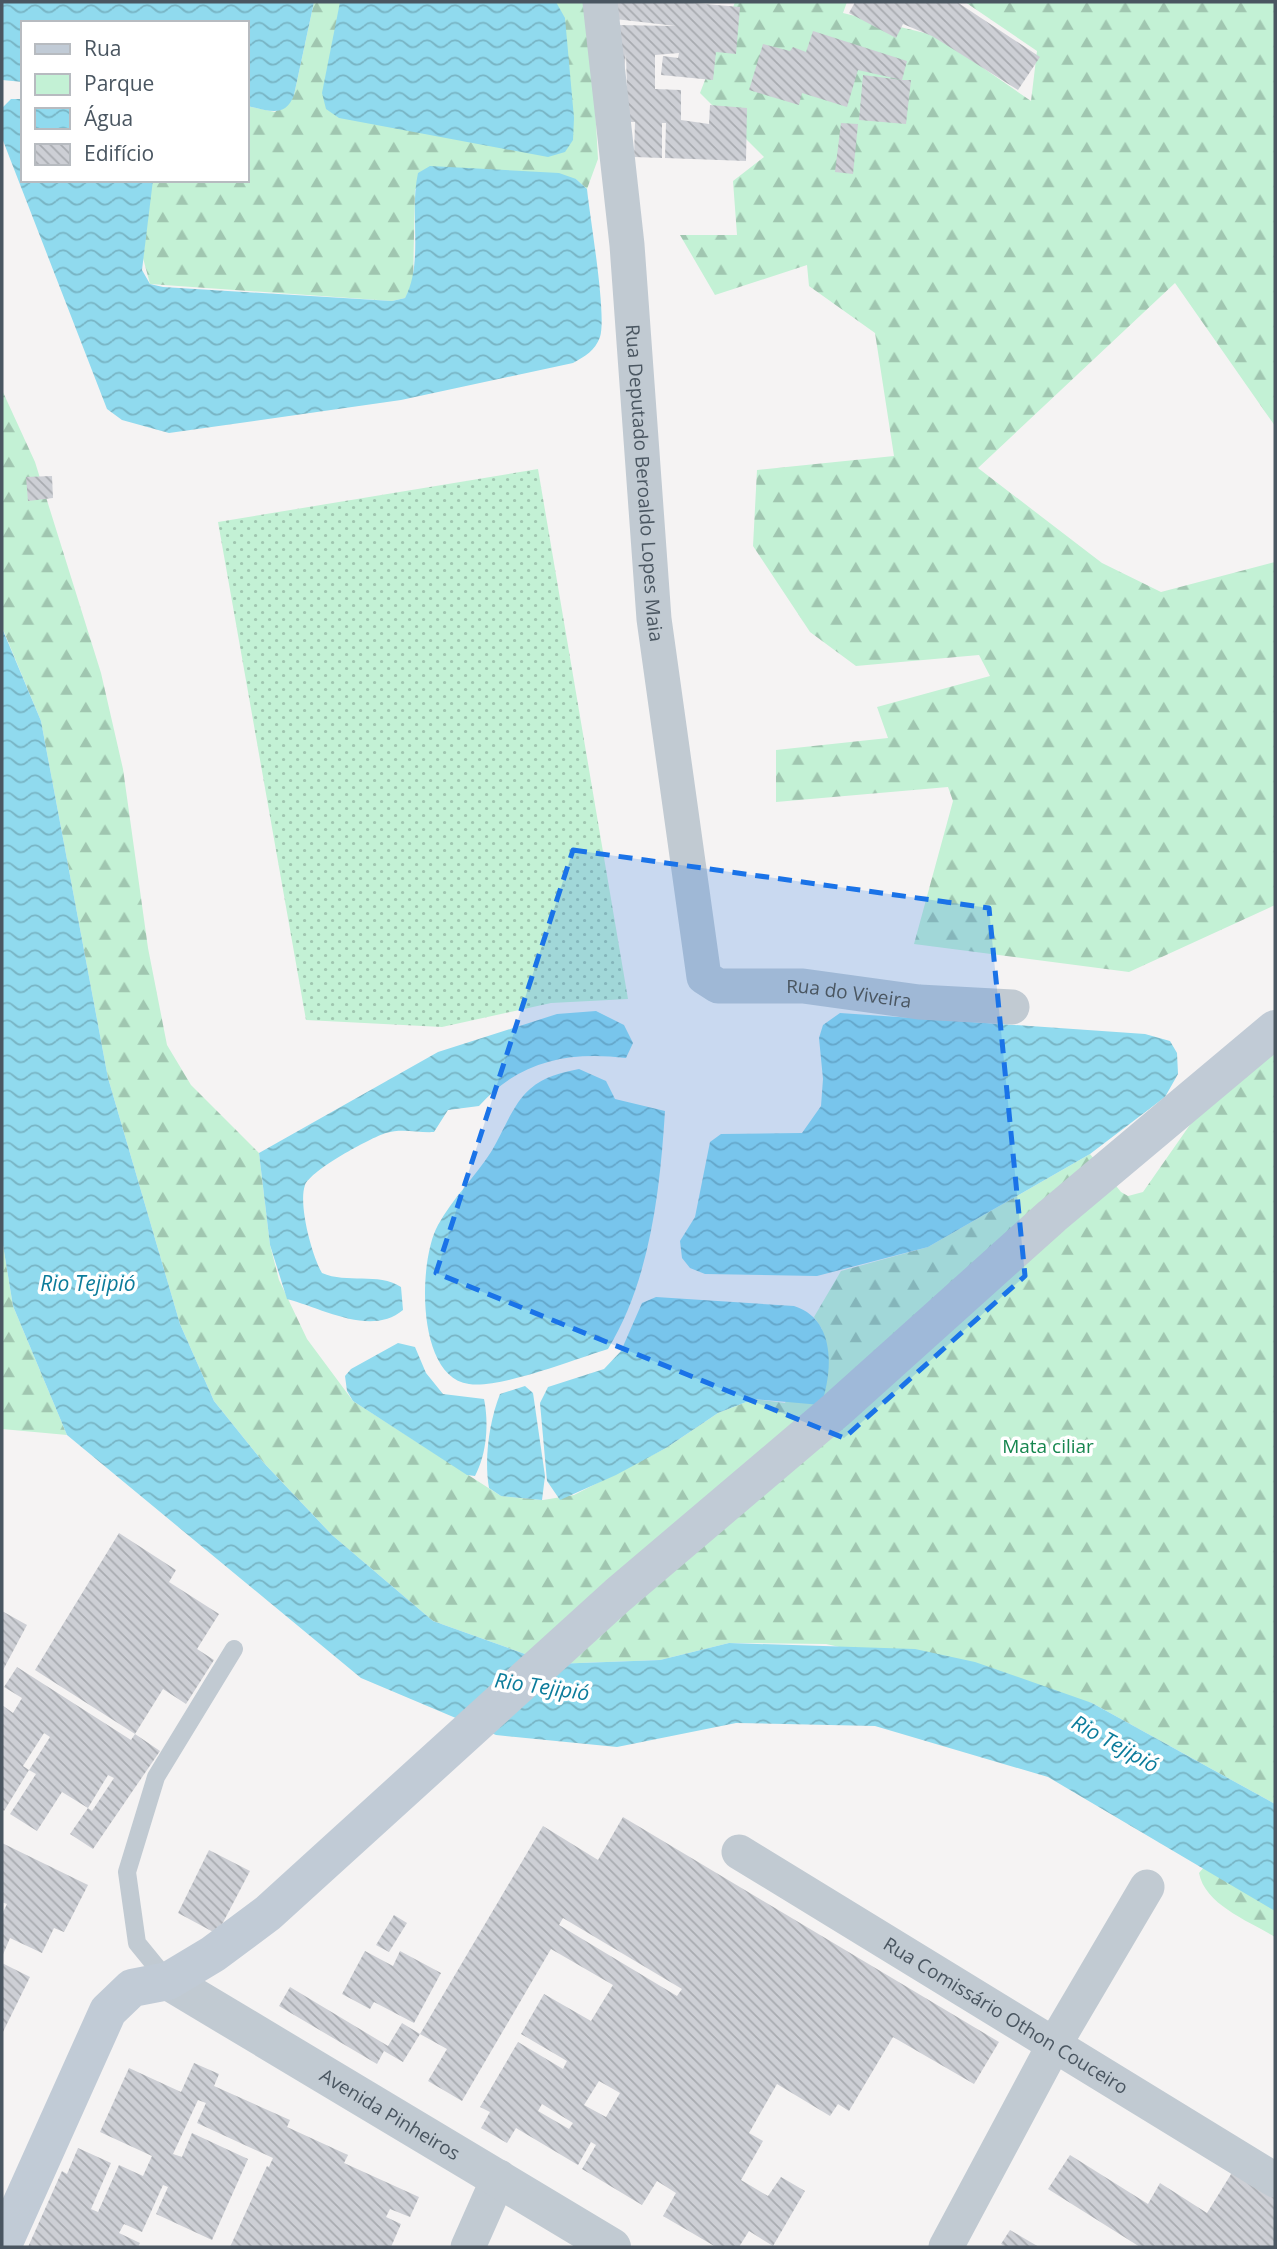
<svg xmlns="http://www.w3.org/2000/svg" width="1277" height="2249" viewBox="0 0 1277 2249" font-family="'Open Sans',sans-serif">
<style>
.green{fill:url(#green-dots)}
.forest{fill:url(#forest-firs)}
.water{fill:url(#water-waves)}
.building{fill:url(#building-back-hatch);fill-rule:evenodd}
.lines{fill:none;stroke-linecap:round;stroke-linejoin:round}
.service{stroke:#c1cad2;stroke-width:18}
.minor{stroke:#c1cad2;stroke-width:35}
.tertiary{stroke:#c1cad2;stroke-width:38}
.secondary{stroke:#c1cbd6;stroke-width:38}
.marked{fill:#1a73e8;fill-opacity:0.2;stroke:#1a73e8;stroke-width:5;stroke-dasharray:14 9;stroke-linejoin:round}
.labels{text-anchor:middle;stroke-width:7;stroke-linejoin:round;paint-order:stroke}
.street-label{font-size:19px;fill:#4a5661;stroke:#fff}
.park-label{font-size:19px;fill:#17864f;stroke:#fff}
.water-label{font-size:21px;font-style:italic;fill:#0c7c9b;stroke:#fff}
</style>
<defs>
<pattern id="green-dots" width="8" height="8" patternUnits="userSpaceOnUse" patternTransform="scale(1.75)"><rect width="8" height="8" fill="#c3f1d5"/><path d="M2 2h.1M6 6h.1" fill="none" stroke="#a0c6b0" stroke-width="1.8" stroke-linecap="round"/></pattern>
<pattern id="forest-firs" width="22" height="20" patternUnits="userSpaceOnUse" patternTransform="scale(1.75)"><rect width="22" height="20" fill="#c3f1d5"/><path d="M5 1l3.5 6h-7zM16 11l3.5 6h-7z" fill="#a0c6b0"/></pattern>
<pattern id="water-waves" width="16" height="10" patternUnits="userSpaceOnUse" patternTransform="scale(1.75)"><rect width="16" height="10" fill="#90daee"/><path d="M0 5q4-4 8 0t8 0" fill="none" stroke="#78b4c4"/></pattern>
<pattern id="building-back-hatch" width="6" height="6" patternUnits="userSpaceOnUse" patternTransform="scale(1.75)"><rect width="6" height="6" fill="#cdcfd5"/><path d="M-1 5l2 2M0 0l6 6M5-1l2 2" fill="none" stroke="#a8abb0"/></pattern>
</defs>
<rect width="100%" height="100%" fill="#f5f3f3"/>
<path class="green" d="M 538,469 L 628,999 L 551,1003 L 442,1027 L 306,1020 L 218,522 Z"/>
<g class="forest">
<path d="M 314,2 L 583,2 L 590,19 L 598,159 L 587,189 L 576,179 L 415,189 L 413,283 L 405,298 L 392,301 L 150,284 L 143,258 L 152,182 L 247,180 L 247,106 L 275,112 L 294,95 Z"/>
<path d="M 735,2 L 847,2 L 843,13 L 937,36 L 1031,101 L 1037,51 L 965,2 L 1275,2 L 1275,426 L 1175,283 L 978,468 L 1102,563 L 1161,592 L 1275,562 L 1275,905 L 1129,972 L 914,944 L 953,801 L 948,787 L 776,802 L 776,750 L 888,738 L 877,707 L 990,676 L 979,655 L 856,666 L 810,632 L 753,546 L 757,470 L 894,456 L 875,333 L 809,286 L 807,265 L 715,295 L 680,235 L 737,235 L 733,181 L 764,157 L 700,93 Z"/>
<path d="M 2,390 L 35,462 L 101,673 L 123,769 L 148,948 L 167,1045 L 191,1085 L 259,1153 L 270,1245 L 279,1280 L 307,1339 L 353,1401 L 501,1496 L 543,1500 L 574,1495 L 666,1448 L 718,1413 L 754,1399 L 785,1403 L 822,1329 L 814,1317 L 841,1271 L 928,1247 L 1090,1154 L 1121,1192 L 1128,1196 L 1143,1192 L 1252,1036 L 1275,1009 L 1275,1804 L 1092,1703 L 826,1644 L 729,1643 L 660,1660 L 553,1664 L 433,1621 L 332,1535 L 263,1462 L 214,1401 L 180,1324 L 108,1078 L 41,721 L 2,627 Z"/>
<path d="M 2,1239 L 13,1306 L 67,1435 L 2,1429 Z"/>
<path d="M 1210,1860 L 1275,1887 L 1275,1937 C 1249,1921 1205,1905 1199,1873 Z"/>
</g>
<g class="water">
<path d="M 2,2 L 314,2 L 294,95 C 285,119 268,110 247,106 L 247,23 L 23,23 L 23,82 L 2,80 Z"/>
<path d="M 340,2 L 556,2 L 565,18 L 574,118 L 573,140 L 565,152 L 548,157 L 339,118 L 326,109 L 322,93 Z"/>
<path d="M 11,99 L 23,99 L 23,180 L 153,180 L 142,270 L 150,284 L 163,287 L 392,301 L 405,298 C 424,262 409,213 418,173 L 430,166 L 559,173 L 576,179 L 587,189 C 590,218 607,316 600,337 C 595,351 585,356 573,363 L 401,400 L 169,433 L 122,420 L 107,409 L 2,138 L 2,108 Z"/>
<path d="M 2,628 L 41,721 L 108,1078 L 180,1324 L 214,1401 L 263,1462 L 332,1535 L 433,1621 L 553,1664 L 660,1660 L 729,1643 L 915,1649 L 975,1662 L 1092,1703 L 1275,1804 L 1275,1911 L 1048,1777 L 875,1726 L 736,1723 L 617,1747 L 496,1735 L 361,1678 L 67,1435 L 13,1306 L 2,1239 Z"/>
<path d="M 596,1011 L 624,1025 L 633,1043 L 626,1058 C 568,1051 519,1061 479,1106 L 448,1110 L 434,1132 C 418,1133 402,1128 386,1133 C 370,1138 311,1170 305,1185 C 298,1204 312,1256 322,1273 C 347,1284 378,1272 401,1287 L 403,1310 C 371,1337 322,1308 287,1299 L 270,1245 L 259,1153 L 438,1052 L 557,1014 Z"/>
<path d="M 840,1013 L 1145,1034 L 1170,1041 L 1177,1053 L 1178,1074 L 1165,1097 L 1090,1154 L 928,1247 L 817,1276 L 705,1274 L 690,1268 L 682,1258 L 680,1241 L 695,1217 L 710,1142 L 721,1134 L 802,1133 L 821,1106 L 823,1079 L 819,1038 L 823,1025 Z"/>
<path d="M 579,1069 L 606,1081 L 615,1099 L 665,1111 C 660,1191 650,1280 608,1349 C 575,1359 500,1389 469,1384 C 416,1377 418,1261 438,1225 C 452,1199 475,1177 491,1152 C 503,1133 513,1103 530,1089 C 545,1076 560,1073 579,1069 Z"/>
<path d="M 656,1297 L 794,1306 C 836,1319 833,1371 821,1405 L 754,1399 L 718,1413 L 666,1448 L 616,1475 L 560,1500 L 547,1481 L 540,1403 L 548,1387 L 604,1369 L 621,1351 L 642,1303 Z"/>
<path d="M 398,1343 L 415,1347 L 426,1373 L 443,1394 L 484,1399 C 489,1423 487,1454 475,1476 L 467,1475 L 353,1401 L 347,1391 L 345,1376 L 351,1369 Z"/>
<path d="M 525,1386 L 533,1393 L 545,1476 L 542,1500 L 501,1496 L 489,1488 C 484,1459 489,1422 500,1394 Z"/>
</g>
<g class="building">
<path d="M 617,2 L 681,2 L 740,7 L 736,54 L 716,52 L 713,80 L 661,75 L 663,56 L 678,58 L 679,53 L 655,55 L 655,89 L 681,90 L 681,120 L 709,124 L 710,105 L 747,108 L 746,161 L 665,158 L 666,123 L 662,123 L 662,158 L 634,157 L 635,122 L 628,122 L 626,54 L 622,87 L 615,25 L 676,26 L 615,19 Z"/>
<path d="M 855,2 L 957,2 L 1040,57 L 1018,90 L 932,36 L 903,24 L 896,38 L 849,13 Z"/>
<path d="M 813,31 L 907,61 L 902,80 L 911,80 L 906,124 L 859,120 L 863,75 L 902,80 L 858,70 L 847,107 L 802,93 L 799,105 L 749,90 L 763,44 L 790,51 L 793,47 L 806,52 Z"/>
<path d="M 841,123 L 858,124 L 853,174 L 835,172 Z"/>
<path d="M 52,476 L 53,498 L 28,501 L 26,477 Z"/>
<path d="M 119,1533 L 176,1570 L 169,1582 L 219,1614 L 197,1649 L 214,1660 L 186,1704 L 163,1689 L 135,1734 L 160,1751 L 93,1849 L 70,1834 L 88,1808 L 92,1811 L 114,1778 L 108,1775 L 88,1808 L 62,1792 L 37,1831 L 10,1814 L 36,1774 L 29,1770 L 50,1737 L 44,1733 L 23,1766 L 29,1770 L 4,1811 L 2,1809 L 2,1705 L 13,1713 L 22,1698 L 4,1687 L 17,1667 L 131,1740 L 135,1734 L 35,1670 Z"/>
<path d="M 2,1611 L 27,1625 L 2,1672 Z"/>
<path d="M 623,1817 L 999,2042 L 974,2084 L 893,2037 L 849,2111 L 838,2104 L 830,2116 L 777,2084 L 749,2133 L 763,2141 L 741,2180 L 768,2196 L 781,2177 L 805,2191 L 773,2246 L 749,2231 L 739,2247 L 716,2247 L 663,2216 L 676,2193 L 657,2181 L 642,2205 L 582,2169 L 596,2145 L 591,2142 L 578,2165 L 516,2128 L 507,2143 L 481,2128 L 490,2112 L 480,2107 L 518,2042 L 563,2069 L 567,2061 L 521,2034 L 544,1994 L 591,2021 L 613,1985 L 551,1949 L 462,2101 L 428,2081 L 447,2049 L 420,2034 L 403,2062 L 384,2051 L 377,2064 L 279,2006 L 290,1987 L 388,2046 L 402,2023 L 420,2034 L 543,1826 L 598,1860 ZM 563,1918 L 682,1989 L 677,1996 L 559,1925 ZM 599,2081 L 620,2093 L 606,2117 L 584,2105 ZM 542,2104 L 573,2123 L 569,2129 L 538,2111 Z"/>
<path d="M 2,1843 L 88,1885 L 64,1932 L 54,1928 L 42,1953 L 10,1938 L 2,1957 L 2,1914 L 7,1904 L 2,1902 Z"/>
<path d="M 209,1850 L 250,1871 L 217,1934 L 178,1913 Z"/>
<path d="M 394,1915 L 407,1923 L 389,1952 L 376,1945 Z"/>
<path d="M 365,1951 L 393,1966 L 400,1951 L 441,1973 L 414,2023 L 374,2002 L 370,2009 L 342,1994 Z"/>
<path d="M 2,1963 L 30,1977 L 2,2034 Z"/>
<path d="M 194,2063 L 219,2074 L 214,2086 L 290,2120 L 287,2127 L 348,2155 L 344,2163 L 419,2197 L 410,2217 L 390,2209 L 386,2217 L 401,2224 L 391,2247 L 230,2247 L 267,2166 L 269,2167 L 273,2158 L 197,2123 L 206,2103 L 198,2100 L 173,2154 L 182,2157 L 192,2133 L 248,2159 L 212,2240 L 156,2214 L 168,2187 L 163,2185 L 142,2232 L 124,2224 L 119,2233 L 140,2243 L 138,2247 L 28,2247 L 62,2171 L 67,2174 L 78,2148 L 111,2163 L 91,2209 L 98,2212 L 119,2165 L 143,2176 L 152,2156 L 100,2132 L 129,2068 L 181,2092 Z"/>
<path d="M 1070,2155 L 1148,2204 L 1160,2183 L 1207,2213 L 1233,2171 L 1275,2198 L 1275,2247 L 1140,2247 L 1048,2189 Z"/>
<path d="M 1010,2230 L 1039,2247 L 1007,2247 L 1001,2244 Z"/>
</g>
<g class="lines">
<path class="service" d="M 168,1981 L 137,1943 L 127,1872 L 156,1777 L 234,1649"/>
<g class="minor">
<path id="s1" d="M 600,2 L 627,245 L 654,619 L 704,977 L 718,986 L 803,986 L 919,1002 L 1012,1007"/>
<path id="s2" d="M 739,1852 L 1275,2180"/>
<path d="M 468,2247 L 499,2177"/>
<path d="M 946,2247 L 1054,2045 L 1147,1887"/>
</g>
<path class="tertiary" id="s3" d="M 168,1981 L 612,2247"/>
<path class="secondary" d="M 2,2247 L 108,2011 L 132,1988 L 168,1981 L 213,1954 L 268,1913 L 618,1595 L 836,1410 L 1052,1216 L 1275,1029"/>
</g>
<path class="marked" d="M 573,850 L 989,908 L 1025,1276 L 844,1438 L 436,1273 Z"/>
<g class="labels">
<g class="street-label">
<text dy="7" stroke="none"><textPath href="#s1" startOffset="483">Rua Deputado Beroaldo Lopes Maia</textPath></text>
<text dy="7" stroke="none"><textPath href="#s1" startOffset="1129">Rua do Viveira</textPath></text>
<text dy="7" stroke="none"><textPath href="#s2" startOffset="313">Rua Comissário Othon Couceiro</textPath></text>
<text dy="7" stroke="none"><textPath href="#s3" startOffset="259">Avenida Pinheiros</textPath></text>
</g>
<g class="park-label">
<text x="1048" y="1453">Mata ciliar</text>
</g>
<g class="water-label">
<text x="88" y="1291">Rio Tejipió</text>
<text transform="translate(542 1687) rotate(8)" y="7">Rio Tejipió</text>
<text transform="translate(1115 1744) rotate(29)" y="7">Rio Tejipió</text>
</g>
</g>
<rect width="1277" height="2249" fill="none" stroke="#4a5661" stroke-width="7"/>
<rect x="21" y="21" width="228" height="161" fill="#ffffff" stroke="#b7bbc0" stroke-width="2"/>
<rect x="35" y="44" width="35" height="10" fill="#c1cbd6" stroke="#b7bbc0" stroke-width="2"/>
<text x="84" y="56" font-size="21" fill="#4a5661">Rua</text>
<rect x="35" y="74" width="35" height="21" fill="#c3f1d5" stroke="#b7bbc0" stroke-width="2"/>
<text x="84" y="91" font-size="21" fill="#4a5661">Parque</text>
<rect x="35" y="108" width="35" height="21" fill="url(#water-waves)" stroke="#b7bbc0" stroke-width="2"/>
<text x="84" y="126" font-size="21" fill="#4a5661">Água</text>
<rect x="35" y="144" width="35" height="21" fill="url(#building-back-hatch)" stroke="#b7bbc0" stroke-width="2"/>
<text x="84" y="161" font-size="21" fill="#4a5661">Edifício</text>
</svg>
